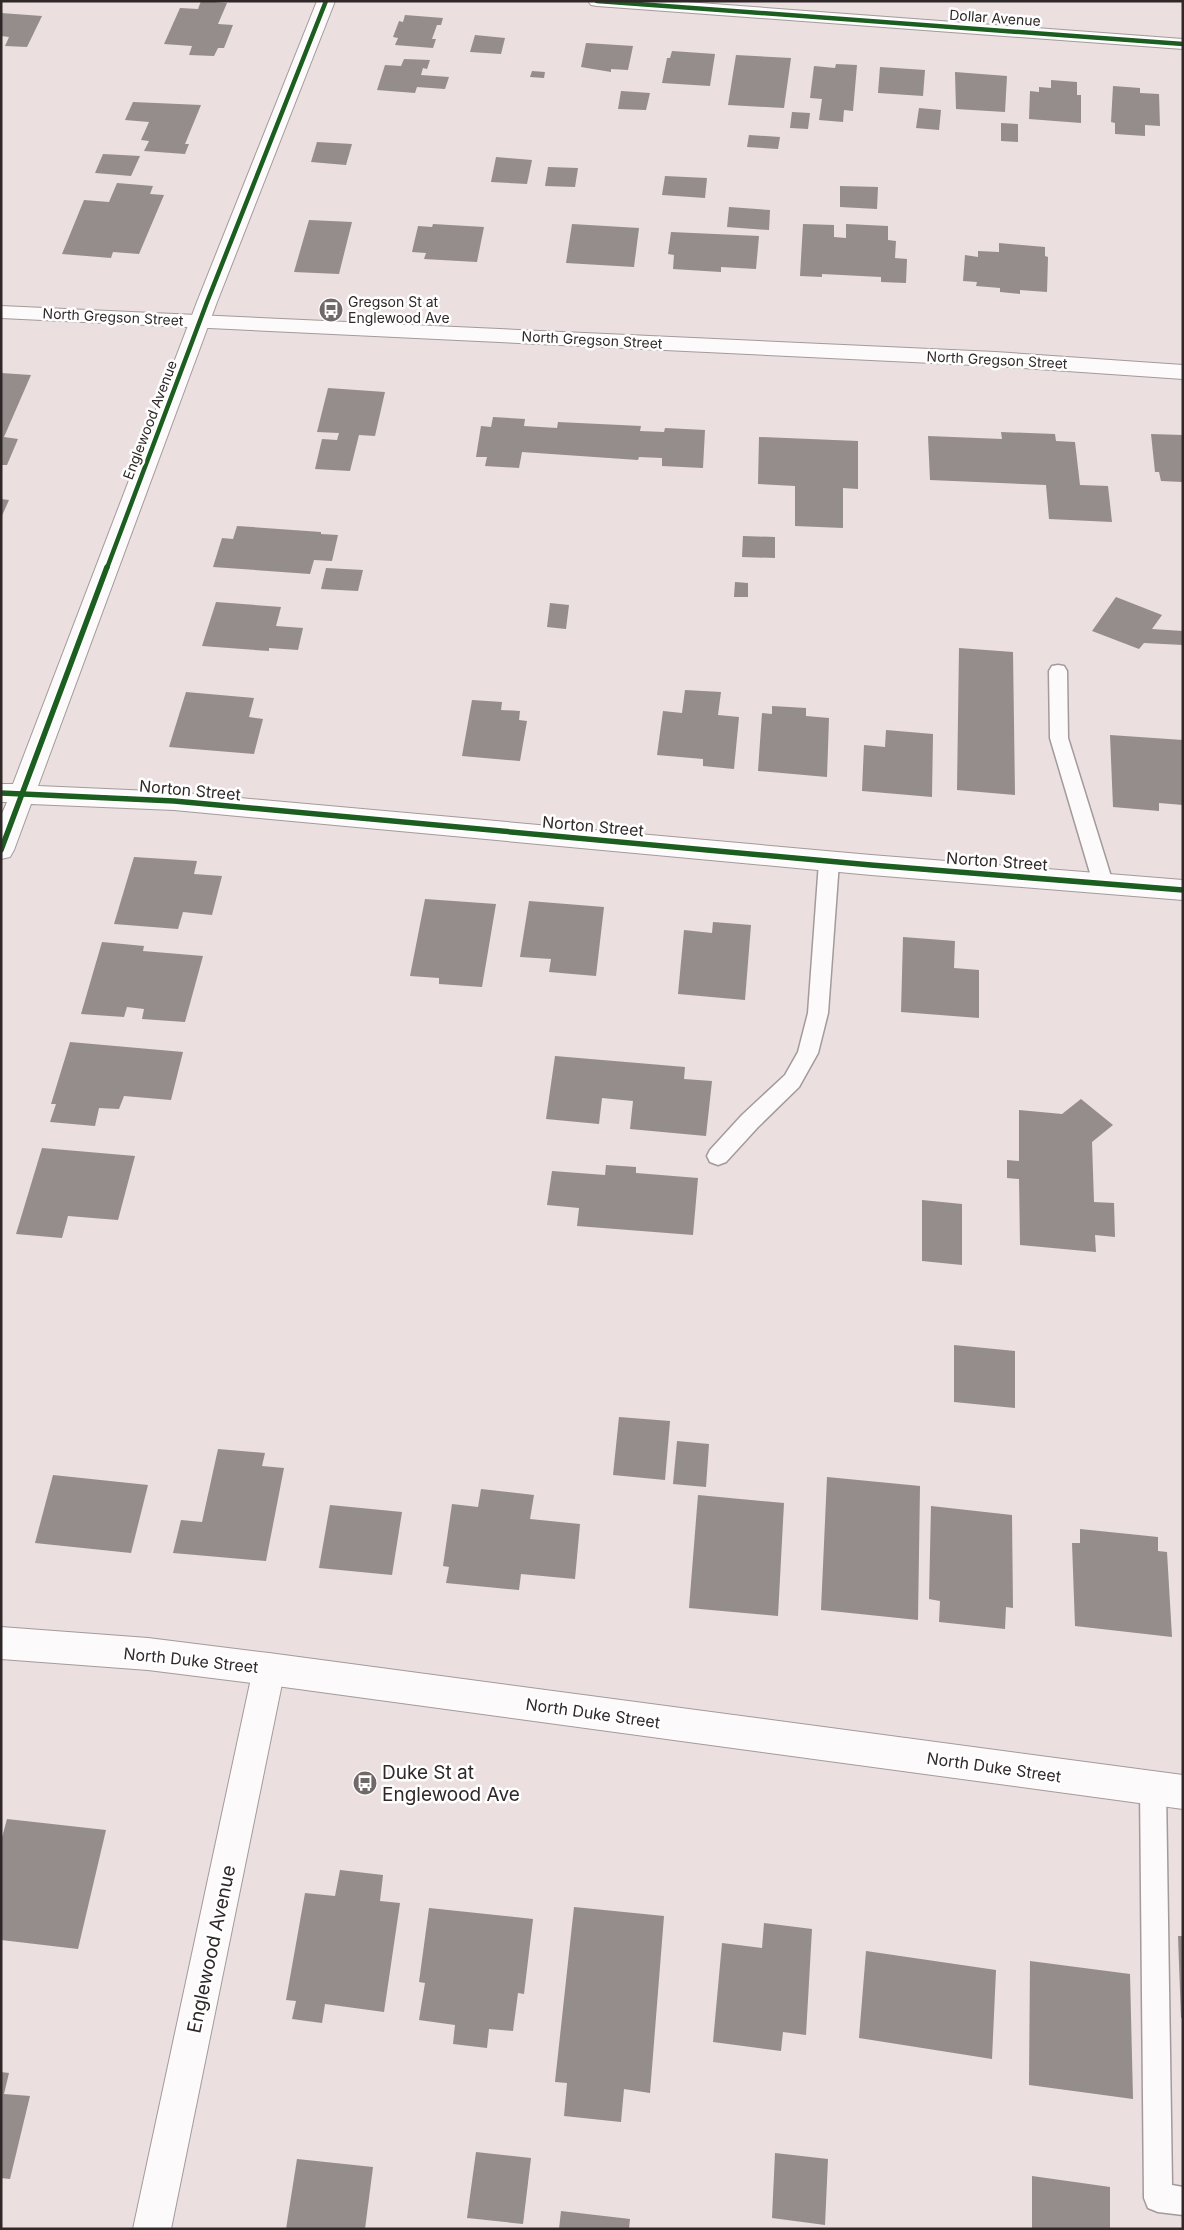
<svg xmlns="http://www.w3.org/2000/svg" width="1184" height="2230" viewBox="0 0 1184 2230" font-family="Inter,sans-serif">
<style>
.building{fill:#958c8c}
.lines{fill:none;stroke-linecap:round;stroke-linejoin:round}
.service-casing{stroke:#a39a9b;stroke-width:3}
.minor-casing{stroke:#a39a9b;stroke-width:2}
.secondary-casing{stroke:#a39a9b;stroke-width:2}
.service{fill:#fcfafa;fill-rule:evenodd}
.minor{fill:#fcfafa;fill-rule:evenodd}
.secondary{fill:#fcfafa;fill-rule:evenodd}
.cycleway-far1-casing{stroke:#fff;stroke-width:7}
.cycleway-casing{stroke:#fff;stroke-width:9}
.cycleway-far1{stroke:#1b5e20;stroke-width:4.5}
.cycleway{stroke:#1b5e20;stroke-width:5.5}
.labels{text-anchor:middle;stroke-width:5;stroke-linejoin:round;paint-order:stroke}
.far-street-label{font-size:14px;fill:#302828;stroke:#fff}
.far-poi-label{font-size:14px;fill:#302828;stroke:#fff;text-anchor:start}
.street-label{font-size:16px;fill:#302828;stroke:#fff}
.near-poi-label{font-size:19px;fill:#302828;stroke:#fff;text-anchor:start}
.near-street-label{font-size:19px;fill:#302828;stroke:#fff}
</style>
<rect width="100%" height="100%" fill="#ebdfe0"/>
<g class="building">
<path d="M 201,1 L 227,3 L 218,24 L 233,25 L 224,48 L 218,48 L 214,56 L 189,55 L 192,46 L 164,44 L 180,8 L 198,9 Z"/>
<path d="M 1,13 L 42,16 L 27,47 L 5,46 L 9,37 L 1,36 Z"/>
<path d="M 405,15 L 443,18 L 441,25 L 437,25 L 432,39 L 436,39 L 433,48 L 395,45 L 398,38 L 393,37 L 399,21 L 403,22 Z"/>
<path d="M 475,35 L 505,38 L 501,54 L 470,52 Z"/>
<path d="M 586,43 L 633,46 L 628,70 L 611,69 L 611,72 L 581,67 Z"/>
<path d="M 672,51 L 715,54 L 710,86 L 662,83 L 667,58 L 670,58 Z"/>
<path d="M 736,55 L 791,58 L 784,108 L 728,105 Z"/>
<path d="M 404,59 L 430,60 L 427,69 L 423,68 L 421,75 L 449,77 L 445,89 L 417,87 L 415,93 L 377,90 L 385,65 L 401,66 Z"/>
<path d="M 836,64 L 857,65 L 853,111 L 844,110 L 843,122 L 819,120 L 822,99 L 810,98 L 814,66 L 835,68 Z"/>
<path d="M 880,67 L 925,70 L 923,96 L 878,93 Z"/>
<path d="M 532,71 L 545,72 L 544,78 L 530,77 Z"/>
<path d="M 955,72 L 1007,76 L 1005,112 L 956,109 Z"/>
<path d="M 1051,80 L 1077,82 L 1077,95 L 1081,95 L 1081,123 L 1029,119 L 1030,91 L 1039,92 L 1039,87 L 1051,88 Z"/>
<path d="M 1113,86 L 1140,88 L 1140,93 L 1159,94 L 1160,126 L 1145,125 L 1145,136 L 1115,134 L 1115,123 L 1111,122 Z"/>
<path d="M 621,91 L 650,93 L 646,110 L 618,109 Z"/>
<path d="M 133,102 L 201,105 L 185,144 L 189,144 L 185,154 L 144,151 L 149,141 L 141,140 L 149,122 L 125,120 Z"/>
<path d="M 919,108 L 941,110 L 939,130 L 916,128 Z"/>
<path d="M 792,112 L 810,113 L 808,129 L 790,128 Z"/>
<path d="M 1001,123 L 1018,124 L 1018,142 L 1001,141 Z"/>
<path d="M 749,135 L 780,137 L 778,149 L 747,147 Z"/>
<path d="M 317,142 L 352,144 L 346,165 L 311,162 Z"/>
<path d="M 103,154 L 140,156 L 131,176 L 95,173 Z"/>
<path d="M 496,157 L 532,160 L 527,184 L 491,182 Z"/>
<path d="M 548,167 L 578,168 L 575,187 L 545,186 Z"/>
<path d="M 665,176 L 707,178 L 705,198 L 662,195 Z"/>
<path d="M 117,183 L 153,186 L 150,194 L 164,195 L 139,254 L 113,252 L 111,258 L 62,254 L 84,200 L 109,202 Z"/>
<path d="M 840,186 L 878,187 L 877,209 L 840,207 Z"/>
<path d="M 729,207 L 770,210 L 769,230 L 727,227 Z"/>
<path d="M 309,220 L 352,222 L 339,274 L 294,272 Z"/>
<path d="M 433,224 L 484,227 L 477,262 L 424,259 L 426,253 L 412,252 L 418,226 L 432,227 Z"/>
<path d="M 572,224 L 639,228 L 634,267 L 566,263 Z"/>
<path d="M 803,224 L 834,225 L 834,237 L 846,238 L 846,224 L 888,226 L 888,240 L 896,241 L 895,258 L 907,259 L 906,283 L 881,282 L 881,277 L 822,274 L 822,277 L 800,276 Z"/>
<path d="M 671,232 L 759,236 L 756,269 L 721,267 L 721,272 L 673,269 L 674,255 L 668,254 Z"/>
<path d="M 999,243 L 1045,247 L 1045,256 L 1048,257 L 1047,292 L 1020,290 L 1020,294 L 1000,292 L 1000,288 L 976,286 L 977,282 L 963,281 L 965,255 L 978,257 L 978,251 L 999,252 Z"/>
<path d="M 1,373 L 31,375 L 4,437 L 18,439 L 7,465 L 1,465 Z"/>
<path d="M 328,388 L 385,392 L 375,436 L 359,435 L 350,471 L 315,469 L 322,439 L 337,440 L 339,433 L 317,432 Z"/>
<path d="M 493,417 L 525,419 L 524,426 L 557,428 L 558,422 L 641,426 L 640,431 L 664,432 L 665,428 L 705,430 L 703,468 L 662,466 L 662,458 L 639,457 L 638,460 L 522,452 L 519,468 L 485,466 L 487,457 L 476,457 L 481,426 L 491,427 Z"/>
<path d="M 1001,432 L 1055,434 L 1056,441 L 1075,442 L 1080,485 L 1108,486 L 1112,522 L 1049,519 L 1046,485 L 930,480 L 928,436 L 1002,439 Z"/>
<path d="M 1151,434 L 1183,435 L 1183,482 L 1161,481 L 1159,472 L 1155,472 Z"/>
<path d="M 759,437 L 858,441 L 858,489 L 843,488 L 843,528 L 795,526 L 795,486 L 758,484 Z"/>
<path d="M 1,499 L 9,500 L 1,518 Z"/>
<path d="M 237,526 L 321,532 L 321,534 L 338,535 L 332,561 L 314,560 L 310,574 L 213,567 L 222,538 L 233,539 Z"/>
<path d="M 743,536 L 775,537 L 775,558 L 742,557 Z"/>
<path d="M 326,568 L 363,570 L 358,591 L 321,589 Z"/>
<path d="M 735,582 L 748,583 L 748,597 L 734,597 Z"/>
<path d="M 1116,597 L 1162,615 L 1152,629 L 1183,631 L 1183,645 L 1144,643 L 1139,649 L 1092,631 Z"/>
<path d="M 216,602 L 281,607 L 276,626 L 303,628 L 298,650 L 269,648 L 269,651 L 202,646 Z"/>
<path d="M 550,603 L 569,605 L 566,629 L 547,627 Z"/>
<path d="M 959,648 L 1013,652 L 1015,795 L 957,790 Z"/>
<path d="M 685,690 L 721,692 L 718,715 L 739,717 L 734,769 L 703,766 L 703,759 L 657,755 L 663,711 L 682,713 Z"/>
<path d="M 186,692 L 254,698 L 249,717 L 263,719 L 254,754 L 169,747 Z"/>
<path d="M 472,700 L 502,702 L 501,710 L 520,711 L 519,720 L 527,721 L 520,761 L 462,756 Z"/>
<path d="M 772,706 L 806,708 L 806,716 L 829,718 L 827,777 L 758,771 L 762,713 L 772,714 Z"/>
<path d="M 886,730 L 933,734 L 932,797 L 862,791 L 864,745 L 885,747 Z"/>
<path d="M 1110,735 L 1183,740 L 1183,805 L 1159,803 L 1159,811 L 1113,807 Z"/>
<path d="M 134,857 L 197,861 L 194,874 L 222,876 L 212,915 L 183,912 L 178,929 L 114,924 Z"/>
<path d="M 425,899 L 496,904 L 482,987 L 439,984 L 439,978 L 410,976 Z"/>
<path d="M 529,901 L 604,907 L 596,976 L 549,972 L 551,959 L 520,957 Z"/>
<path d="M 713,922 L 751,925 L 745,1000 L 678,994 L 684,930 L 712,933 Z"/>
<path d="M 903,937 L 955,941 L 954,968 L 979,970 L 979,1018 L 901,1012 Z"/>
<path d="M 102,942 L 144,946 L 143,951 L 203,956 L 185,1022 L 142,1019 L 144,1009 L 127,1007 L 124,1017 L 81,1014 Z"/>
<path d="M 70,1042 L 183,1052 L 171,1100 L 124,1096 L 119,1109 L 99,1108 L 95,1126 L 50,1122 L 56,1104 L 51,1104 Z"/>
<path d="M 555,1056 L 685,1067 L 684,1079 L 712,1081 L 706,1136 L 630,1129 L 633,1101 L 602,1098 L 599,1124 L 546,1119 Z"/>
<path d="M 1081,1099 L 1113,1125 L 1092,1142 L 1094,1202 L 1114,1203 L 1115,1237 L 1095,1235 L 1096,1252 L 1020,1245 L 1019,1179 L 1007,1178 L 1007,1160 L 1019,1161 L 1019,1110 L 1062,1114 Z"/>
<path d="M 42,1148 L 135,1156 L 118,1220 L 68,1216 L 62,1238 L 16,1234 Z"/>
<path d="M 606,1165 L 636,1167 L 636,1173 L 698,1178 L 693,1235 L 577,1226 L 579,1208 L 547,1205 L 552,1171 L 605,1175 Z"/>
<path d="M 922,1200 L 962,1204 L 962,1265 L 922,1261 Z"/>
<path d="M 954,1345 L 1015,1351 L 1015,1408 L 954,1402 Z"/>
<path d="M 619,1417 L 670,1421 L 665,1480 L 613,1475 Z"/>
<path d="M 677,1441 L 709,1444 L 706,1487 L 673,1484 Z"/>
<path d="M 218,1449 L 265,1453 L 262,1466 L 284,1468 L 266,1561 L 173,1553 L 181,1520 L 202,1522 Z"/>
<path d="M 53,1475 L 148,1485 L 131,1553 L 35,1543 Z"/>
<path d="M 827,1477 L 920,1486 L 918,1620 L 821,1610 Z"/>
<path d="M 481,1489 L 534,1495 L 530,1519 L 580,1524 L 575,1579 L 521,1574 L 519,1590 L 446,1583 L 449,1567 L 443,1566 L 452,1504 L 478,1507 Z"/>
<path d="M 698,1495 L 784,1503 L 778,1616 L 689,1608 Z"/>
<path d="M 330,1505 L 402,1512 L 392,1575 L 319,1568 Z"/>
<path d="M 931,1506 L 1012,1515 L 1013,1608 L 1006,1607 L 1005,1629 L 939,1622 L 940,1601 L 929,1599 Z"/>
<path d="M 1080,1529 L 1158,1537 L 1158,1551 L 1167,1552 L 1172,1637 L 1075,1626 L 1072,1543 L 1080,1543 Z"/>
<path d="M 7,1819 L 106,1830 L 78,1949 L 1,1940 L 1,1841 Z"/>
<path d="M 340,1870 L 383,1875 L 380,1901 L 400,1903 L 384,2012 L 325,2004 L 322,2023 L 292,2019 L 296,2001 L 286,2000 L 305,1893 L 335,1896 Z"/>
<path d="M 574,1907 L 664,1916 L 650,2093 L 624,2089 L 621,2122 L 564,2116 L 567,2083 L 555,2082 Z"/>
<path d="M 429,1908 L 533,1919 L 524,1994 L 518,1993 L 513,2031 L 489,2029 L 487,2048 L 453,2044 L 455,2025 L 419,2020 L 425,1983 L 419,1982 Z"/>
<path d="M 764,1923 L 812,1929 L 806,2035 L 783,2032 L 781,2051 L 713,2042 L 722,1943 L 762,1948 Z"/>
<path d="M 1178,1936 L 1183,1936 L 1183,2018 L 1181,2018 Z"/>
<path d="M 866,1951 L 996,1970 L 992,2059 L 859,2038 Z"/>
<path d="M 1030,1961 L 1130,1974 L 1133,2099 L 1029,2085 Z"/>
<path d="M 1,2072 L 9,2073 L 4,2094 L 30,2096 L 10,2179 L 1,2178 Z"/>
<path d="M 476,2152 L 531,2158 L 523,2224 L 467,2218 Z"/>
<path d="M 775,2153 L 828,2159 L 825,2225 L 772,2218 Z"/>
<path d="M 297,2159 L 373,2167 L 365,2229 L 286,2229 Z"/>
<path d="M 1032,2176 L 1110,2187 L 1110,2229 L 1032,2229 Z"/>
<path d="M 561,2211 L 630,2219 L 629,2229 L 559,2229 Z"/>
</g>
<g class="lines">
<defs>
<g id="service">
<path d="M 1058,665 L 1064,666 L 1067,671 L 1068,738 L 1113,883 L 1110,888 L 1103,891 L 1096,888 L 1093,883 L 1050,738 L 1049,671 L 1052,666 Z"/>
<path d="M 829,855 L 836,857 L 839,862 L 828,1013 L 818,1053 L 799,1087 L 758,1127 L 726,1162 L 718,1165 L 710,1162 L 707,1156 L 710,1150 L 742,1115 L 785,1075 L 798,1052 L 808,1013 L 819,862 L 822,857 Z"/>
<path d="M 1153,1775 L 1162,1779 L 1166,1788 L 1172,2185 L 1183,2187 L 1183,2215 L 1158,2212 L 1148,2208 L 1144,2198 L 1140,1788 L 1144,1779 Z"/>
</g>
<g id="minor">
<path d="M 317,1 L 335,1 L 217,302 L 38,786 L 174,792 L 871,855 L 1183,880 L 1183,900 L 871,875 L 174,810 L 31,804 L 14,850 L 10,857 L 1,859 L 1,816 L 7,802 L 1,802 L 1,784 L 13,784 L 197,302 Z"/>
<path d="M 588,1 L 673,1 L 1183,39 L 1183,49 L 597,6 L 591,5 Z"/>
<path d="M 269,1653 L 280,1658 L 285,1669 L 171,2229 L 133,2229 L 253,1669 L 258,1658 Z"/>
</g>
<g id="secondary">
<path d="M 1,306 L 995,352 L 1183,365 L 1183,379 L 995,366 L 1,318 Z"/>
<path d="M 1,1627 L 148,1638 L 269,1653 L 1183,1775 L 1183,1809 L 269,1685 L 148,1670 L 1,1659 Z"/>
</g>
</defs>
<use href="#service" class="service-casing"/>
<use href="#minor" class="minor-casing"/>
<use href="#secondary" class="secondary-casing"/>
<use href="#service" class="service"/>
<use href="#minor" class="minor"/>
<use href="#secondary" class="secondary"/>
<defs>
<g id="cycleway-far1">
<path d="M 597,1 L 1183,44"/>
<path d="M 107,568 L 207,302 L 326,1"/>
</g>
<g id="cycleway">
<path d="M 1,793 L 174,801 L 871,865 L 1183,890"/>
<path d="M 1,850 L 107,567"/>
</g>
</defs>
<use href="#cycleway-far1" class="cycleway-far1-casing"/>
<use href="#cycleway" class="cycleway-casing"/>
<use href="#cycleway-far1" class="cycleway-far1"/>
<use href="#cycleway" class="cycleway"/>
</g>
<defs>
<symbol id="bus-disc" viewBox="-11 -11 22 22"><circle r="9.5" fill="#716868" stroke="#fff"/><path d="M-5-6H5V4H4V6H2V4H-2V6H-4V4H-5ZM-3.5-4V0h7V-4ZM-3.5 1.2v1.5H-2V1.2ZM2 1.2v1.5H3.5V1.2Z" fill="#fff"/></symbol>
</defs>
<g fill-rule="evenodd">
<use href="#bus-disc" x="317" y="296" width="28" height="28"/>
<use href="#bus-disc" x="351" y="1769" width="28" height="28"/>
</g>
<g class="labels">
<g class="far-street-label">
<text transform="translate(995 18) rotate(4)" y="5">Dollar Avenue</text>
<text transform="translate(113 317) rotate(3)" y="5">North Gregson Street</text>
<text transform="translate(592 340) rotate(3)" y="5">North Gregson Street</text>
<text transform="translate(997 360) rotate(3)" y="5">North Gregson Street</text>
<text transform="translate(150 420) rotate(-69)" y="5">Englewood Avenue</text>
</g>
<g class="far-poi-label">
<text x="348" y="307">Gregson St at<tspan x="348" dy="16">Englewood Ave</tspan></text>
</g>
<g class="street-label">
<text transform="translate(190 790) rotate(5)" y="6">Norton Street</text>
<text transform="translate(593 826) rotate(5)" y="6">Norton Street</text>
<text transform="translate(997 861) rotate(4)" y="6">Norton Street</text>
<text transform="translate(191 1660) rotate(6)" y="6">North Duke Street</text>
<text transform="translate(593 1713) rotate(8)" y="6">North Duke Street</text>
<text transform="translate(994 1767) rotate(8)" y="6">North Duke Street</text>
</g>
<g class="near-poi-label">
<text x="382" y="1779">Duke St at<tspan x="382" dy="22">Englewood Ave</tspan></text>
</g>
<g class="near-street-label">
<text transform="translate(211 1949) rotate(-78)" y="7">Englewood Avenue</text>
</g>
</g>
<rect width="1184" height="2230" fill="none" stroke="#302828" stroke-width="5"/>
</svg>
